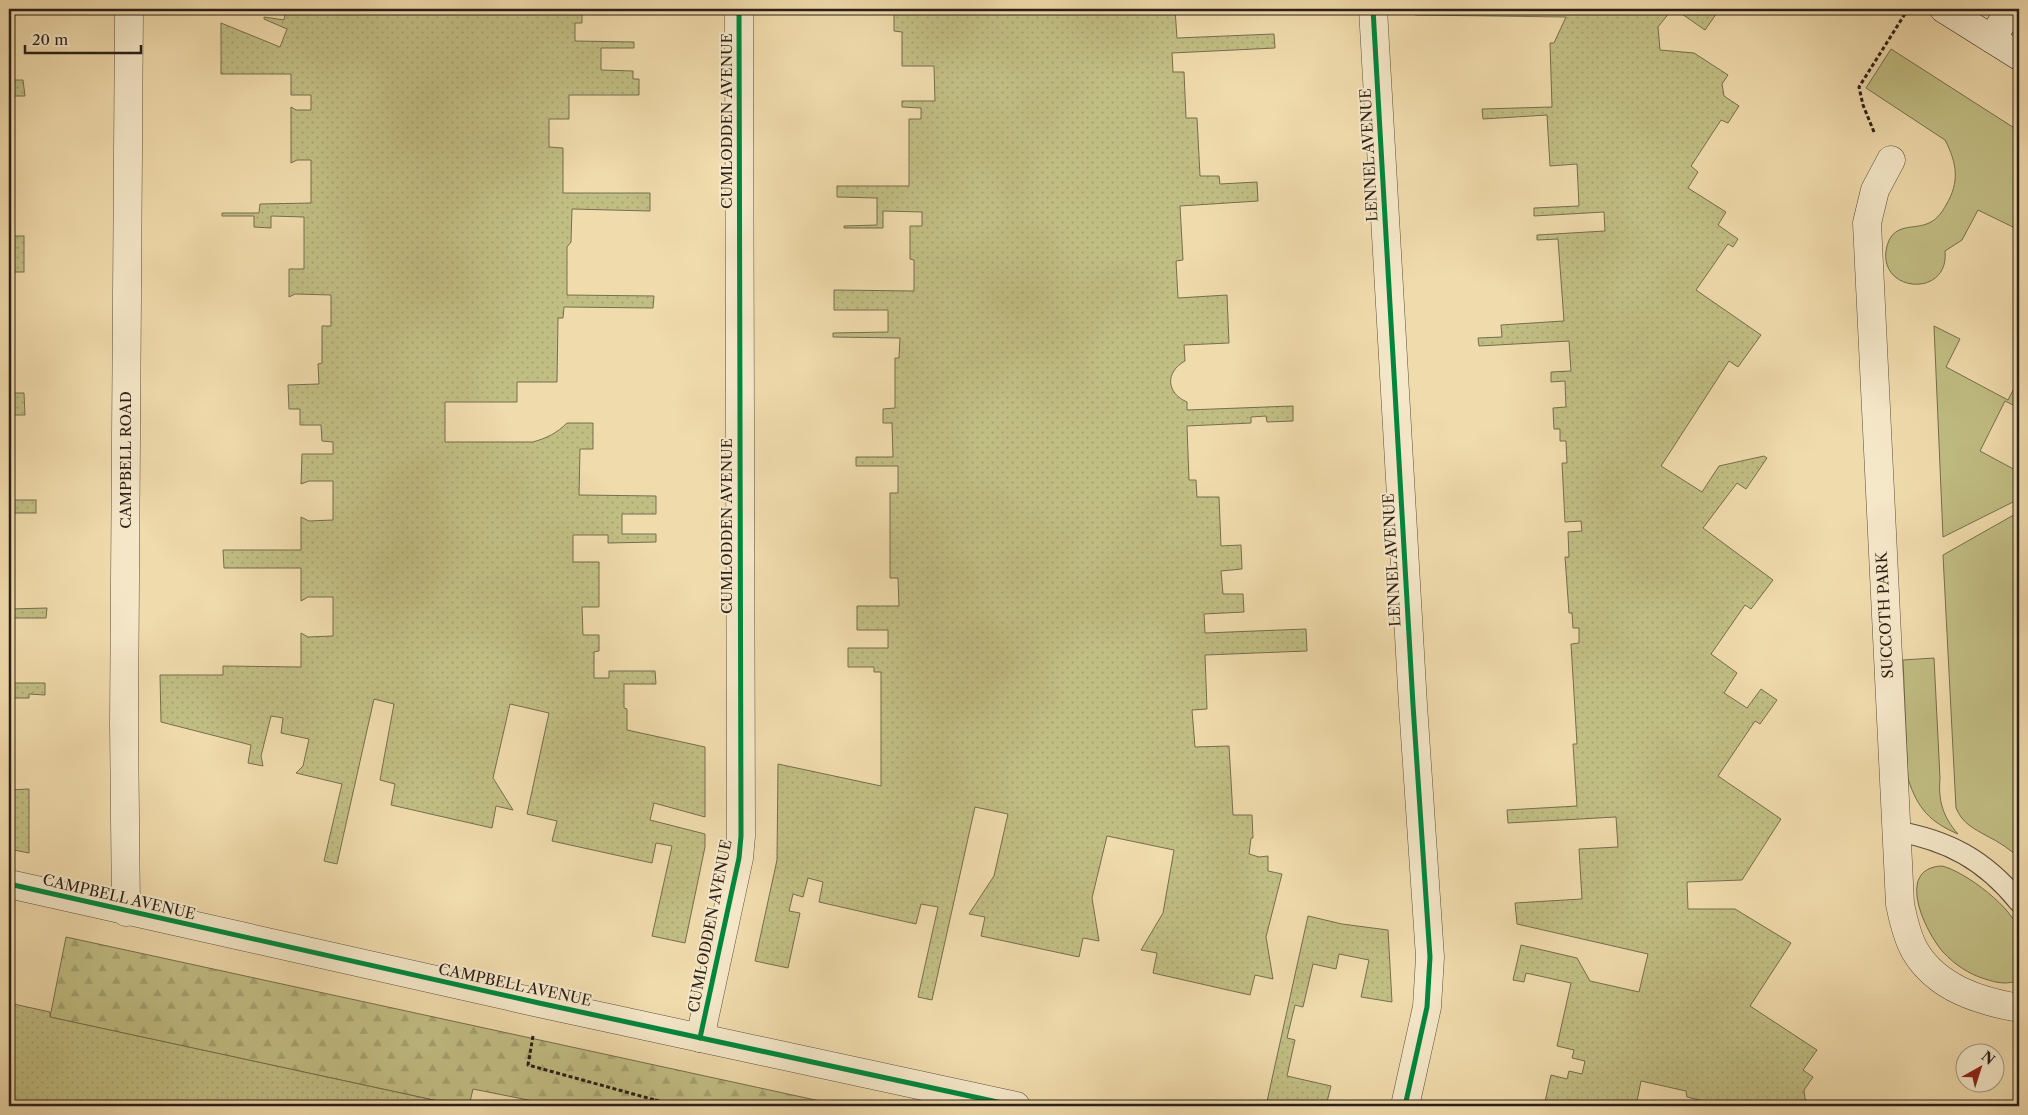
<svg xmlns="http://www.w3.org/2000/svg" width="2028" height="1115" viewBox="0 0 2028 1115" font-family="'Libre Caslon Text',serif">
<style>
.grass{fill:#c1be84;stroke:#766e4e}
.forest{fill:url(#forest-firs);stroke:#766e4e}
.garden{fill:url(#garden-dots);stroke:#766e4e}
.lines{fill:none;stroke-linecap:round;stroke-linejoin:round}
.lane-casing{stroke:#5c4e3d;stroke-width:22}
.street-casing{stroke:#5c4e3d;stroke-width:29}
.secondary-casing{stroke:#2b1f18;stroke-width:29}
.path{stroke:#2b1f18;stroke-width:3;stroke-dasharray:4 2.5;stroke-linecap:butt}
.lane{stroke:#f5e8c9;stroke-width:20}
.street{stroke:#f5e8c9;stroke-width:28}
.secondary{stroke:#f5e8c9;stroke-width:28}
.cycleway-casing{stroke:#f5e8c9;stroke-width:8}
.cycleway{stroke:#00873e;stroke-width:5}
.labels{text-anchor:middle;stroke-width:4;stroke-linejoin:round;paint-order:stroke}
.street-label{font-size:15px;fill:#2b1f18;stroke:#f5e8c9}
</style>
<defs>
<pattern id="forest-firs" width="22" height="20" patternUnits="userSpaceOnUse" patternTransform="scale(1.25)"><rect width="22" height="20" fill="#c1be84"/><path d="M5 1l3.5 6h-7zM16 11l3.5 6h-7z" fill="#a6a371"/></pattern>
<pattern id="garden-dots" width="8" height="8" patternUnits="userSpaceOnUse" patternTransform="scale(1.25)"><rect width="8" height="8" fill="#c1be84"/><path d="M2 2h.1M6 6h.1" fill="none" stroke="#a6a371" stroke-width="1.8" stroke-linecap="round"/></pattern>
</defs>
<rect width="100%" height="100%" fill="#f0dbac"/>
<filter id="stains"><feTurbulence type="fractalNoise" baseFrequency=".004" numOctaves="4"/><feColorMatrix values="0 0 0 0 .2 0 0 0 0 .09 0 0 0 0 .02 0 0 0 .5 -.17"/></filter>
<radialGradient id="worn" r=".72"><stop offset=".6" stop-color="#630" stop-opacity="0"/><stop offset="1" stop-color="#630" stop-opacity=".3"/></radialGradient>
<g class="grass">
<path d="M 1891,49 L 2019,131 L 2019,230 L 1978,210 L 1962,240 L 1945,251 C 1950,299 1875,293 1887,246 C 1894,221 1915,231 1931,222 C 1937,219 1943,211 1946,205 C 1960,182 1957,163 1945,140 L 1866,88 Z"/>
<path d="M 1934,326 L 1960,339 L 1946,367 L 2008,400 L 2019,379 L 2019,408 L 2005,401 L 1980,451 L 2019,472 L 2019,499 L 1943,537 Z"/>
<path d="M 2019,512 L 2019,858 C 2010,849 1999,842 1987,836 C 1973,828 1963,824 1956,808 L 1943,555 Z"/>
<path d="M 1934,658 L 1940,778 C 1938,801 1943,817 1958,834 C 1930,822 1918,809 1908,779 L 1903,660 Z"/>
<path d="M 1942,866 C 1964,871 2016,909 2019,933 C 2021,948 2020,965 2019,980 C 2008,985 1997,983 1985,979 C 1969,974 1955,965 1943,952 C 1926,933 1894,868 1942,866 Z"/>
</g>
<path class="forest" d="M 66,937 L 843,1106 L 558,1106 L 473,1089 L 469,1106 L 461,1106 L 104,1029 L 50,1017 Z"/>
<g class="garden">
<path d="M 286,9 L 582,9 L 582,23 L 575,23 L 575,41 L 634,42 L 634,48 L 601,48 L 601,70 L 633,71 L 633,79 L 639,79 L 639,95 L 569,95 L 569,119 L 549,119 L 549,147 L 563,148 L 563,193 L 650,193 L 650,211 L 572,209 L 571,242 L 567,247 L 567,295 L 654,296 L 653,308 L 564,307 L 563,318 L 558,318 L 557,382 L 517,382 L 517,402 L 445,402 L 445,442 L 533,442 C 547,438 557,433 567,423 L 593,423 L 593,449 L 580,449 L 579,495 L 656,496 L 656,514 L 622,514 L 622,534 L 656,534 L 656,542 L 608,543 L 608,535 L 573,535 L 573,562 L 599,562 L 599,607 L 582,607 L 583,635 L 599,635 L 599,651 L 594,652 L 594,678 L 609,678 L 609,671 L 655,671 L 656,684 L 624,684 L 624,708 L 627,709 L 627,730 L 705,747 L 705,817 L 654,803 L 650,820 L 705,834 L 705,847 L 685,943 L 652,936 L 672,846 L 656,843 L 652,863 L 552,841 L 557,821 L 527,814 L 549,713 L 510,704 L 493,778 L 513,810 L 496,806 L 492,828 L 391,805 L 395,784 L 380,780 L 394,704 L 374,699 L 337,864 L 324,861 L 342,784 L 296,773 L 303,766 L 309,739 L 281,733 L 283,718 L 271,716 L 261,756 L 263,766 L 248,763 L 251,745 L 161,722 L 160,675 L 223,675 L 223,666 L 301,667 L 301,633 L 308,637 L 333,636 L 333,597 L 308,597 L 301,601 L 301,568 L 224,568 L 223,550 L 301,550 L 301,517 L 309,521 L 333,520 L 333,481 L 309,481 L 301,484 L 302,454 L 333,454 L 333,442 L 322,441 L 321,425 L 300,425 L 300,409 L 289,409 L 288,385 L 319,384 L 318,364 L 322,363 L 322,326 L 331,326 L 331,295 L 295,294 L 289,297 L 289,269 L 304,269 L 304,217 L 271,216 L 271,228 L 254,227 L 254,216 L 222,216 L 222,213 L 259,213 L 260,204 L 311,203 L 311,160 L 297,160 L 291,163 L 291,107 L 296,110 L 311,110 L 311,95 L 291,95 L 291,74 L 221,74 L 221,23 L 280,47 L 287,29 L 264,19 L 264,17 L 284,20 Z"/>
<path d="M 894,9 L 1175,9 L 1177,38 L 1274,34 L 1275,48 L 1172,53 L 1173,72 L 1184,72 L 1186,118 L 1197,118 L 1200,176 L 1219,176 L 1220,184 L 1257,182 L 1258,201 L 1180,206 L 1183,260 L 1176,261 L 1178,298 L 1227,295 L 1229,343 L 1184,345 L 1185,361 C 1165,372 1166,393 1187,402 L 1187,410 L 1293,406 L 1293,421 L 1267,422 L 1266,416 L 1251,417 L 1251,423 L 1187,426 L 1189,480 L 1196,480 L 1197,497 L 1219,497 L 1221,546 L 1241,545 L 1242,569 L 1221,571 L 1223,594 L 1243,594 L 1244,612 L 1204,614 L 1205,633 L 1306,629 L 1307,651 L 1205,655 L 1207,709 L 1192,710 L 1195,747 L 1229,746 L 1233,815 L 1252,815 L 1253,838 L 1251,838 L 1249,854 L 1259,857 L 1268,856 L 1268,871 L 1282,874 L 1266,937 L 1273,979 L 1255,975 L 1250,995 L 1153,973 L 1157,953 L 1141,950 L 1163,913 L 1174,850 L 1107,836 L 1092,898 L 1099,941 L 1083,938 L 1079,957 L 981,936 L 985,917 L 969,914 L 994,876 L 1008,814 L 975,807 L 932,1000 L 918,997 L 938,907 L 921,904 L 916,924 L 819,902 L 823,882 L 808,878 L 803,897 L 793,894 L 789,911 L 800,913 L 788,968 L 755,961 L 777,860 L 778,764 L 881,786 L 881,672 L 874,672 L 874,667 L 848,667 L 848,648 L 888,648 L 888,630 L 857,630 L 857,606 L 899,606 L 898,578 L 890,578 L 890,493 L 898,493 L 898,466 L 856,466 L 856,457 L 893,457 L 892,423 L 883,423 L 883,409 L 895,408 L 895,358 L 899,358 L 900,338 L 833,337 L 833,333 L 888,332 L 888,310 L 834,310 L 834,290 L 914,291 L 914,260 L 910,259 L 910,226 L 922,226 L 922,212 L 883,211 L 883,228 L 844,228 L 844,226 L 877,225 L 877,198 L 837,197 L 837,186 L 909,186 L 909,119 L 921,119 L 921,108 L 902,107 L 902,101 L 935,101 L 934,66 L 902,66 L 902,32 L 894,31 Z"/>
<path d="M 1414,9 L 1719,10 L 1705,30 L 1679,12 L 1670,12 L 1658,27 L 1660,50 L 1694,53 L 1728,75 L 1722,84 L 1724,96 L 1739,106 L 1728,123 L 1721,120 L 1691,166 L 1698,172 L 1688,188 L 1726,212 L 1718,225 L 1738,239 L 1733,247 L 1728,244 L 1696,290 L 1761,335 L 1738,367 L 1729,361 L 1661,466 L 1702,492 L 1719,466 L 1764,456 L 1767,458 L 1746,489 L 1737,483 L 1703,528 L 1773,580 L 1751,609 L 1745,605 L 1711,654 L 1737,673 L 1724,693 L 1747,708 L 1761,689 L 1777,700 L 1760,724 L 1755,721 L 1718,776 L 1781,819 L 1742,880 L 1687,882 L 1688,909 L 1735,909 L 1791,943 L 1750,1006 L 1817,1050 L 1803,1070 L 1813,1077 L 1804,1090 L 1805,1099 L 1816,1106 L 1715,1106 L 1716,1104 L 1687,1097 L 1686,1091 L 1641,1081 L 1636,1106 L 1544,1106 L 1551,1075 L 1567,1079 L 1569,1071 L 1582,1074 L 1585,1061 L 1572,1058 L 1574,1050 L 1557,1046 L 1571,983 L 1526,973 L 1524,982 L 1513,980 L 1521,945 L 1577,958 L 1590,981 L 1639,992 L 1648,954 L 1517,924 L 1515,903 L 1582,899 L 1579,849 L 1618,847 L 1616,817 L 1508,823 L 1507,810 L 1577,806 L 1573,744 L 1577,744 L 1571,644 L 1579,643 L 1579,628 L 1573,628 L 1572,613 L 1569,613 L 1565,557 L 1569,557 L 1568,532 L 1582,531 L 1581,521 L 1565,522 L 1562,463 L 1567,463 L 1566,441 L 1560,441 L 1560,429 L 1554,429 L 1553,408 L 1566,407 L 1565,381 L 1551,382 L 1551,372 L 1571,371 L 1569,341 L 1479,346 L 1478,338 L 1502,337 L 1501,325 L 1564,321 L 1558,239 L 1537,240 L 1537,235 L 1605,231 L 1604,212 L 1534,216 L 1534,208 L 1579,206 L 1577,164 L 1550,166 L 1547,115 L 1483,119 L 1482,109 L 1552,107 L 1550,43 L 1554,43 L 1566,17 L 1415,15 Z"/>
<path d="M 9,80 L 23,80 L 25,96 L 9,96 Z"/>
<rect x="9" y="236" width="15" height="36"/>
<path d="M 9,393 L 24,393 L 25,415 L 9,415 Z"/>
<rect x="9" y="500" width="27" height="13"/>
<path d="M 47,608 L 46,618 L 9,618 L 9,609 Z"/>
<path d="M 9,683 L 45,683 L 45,695 L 29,694 L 29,698 L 9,698 Z"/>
<path d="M 29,789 L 29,853 L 9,849 L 9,790 Z"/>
<path d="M 1308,916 L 1342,924 L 1388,930 L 1392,1002 L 1361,997 L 1369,960 L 1339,954 L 1336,969 L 1313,964 L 1303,1007 L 1295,1005 L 1287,1038 L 1295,1040 L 1287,1076 L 1331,1086 L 1326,1106 L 1266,1106 Z"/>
<path d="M 9,1003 L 50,1012 L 50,1017 L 461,1106 L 9,1106 Z"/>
</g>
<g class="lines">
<defs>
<path id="lane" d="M 1895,831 C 1948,840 1985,860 2019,902"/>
<g id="street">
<path d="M 1373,9 L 1413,705 L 1430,957 L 1427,1007 L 1405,1106"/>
<path d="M 1891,160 L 1875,190 L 1867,223 L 1900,904 C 1903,919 1907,937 1915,951 C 1937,988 1979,1001 2019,1008"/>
<path d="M 9,884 L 539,1003 L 1016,1106"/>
<path d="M 126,912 L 124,724 L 129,9"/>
<path d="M 700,1038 L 739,858 L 741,836 L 739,9"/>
</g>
<g id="secondary">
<path d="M 1944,9 L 2019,56"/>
<path d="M 1992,39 L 2010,9"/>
</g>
</defs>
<use href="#lane" class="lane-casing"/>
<use href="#street" class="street-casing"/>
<use href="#secondary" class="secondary-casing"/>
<g class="path">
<path d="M 1874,132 L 1863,105 L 1859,87 L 1908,9"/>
<path d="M 533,1036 L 528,1065 L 655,1100 L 655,1106"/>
<path d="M 655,1100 L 684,1106"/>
</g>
<use href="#lane" class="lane"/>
<use href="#street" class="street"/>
<use href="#secondary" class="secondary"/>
<defs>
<g id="cycleway">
<path d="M 1373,9 L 1413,705 L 1430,957 L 1427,1007 L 1405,1106"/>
<path d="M 9,884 L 539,1003 L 1016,1106"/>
<path d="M 700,1038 L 739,858 L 741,836 L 739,9"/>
</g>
</defs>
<use href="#cycleway" class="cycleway-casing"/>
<use href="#cycleway" class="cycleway"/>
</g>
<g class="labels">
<g class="street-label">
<text transform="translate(727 121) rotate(-90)" y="5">CUMLODDEN AVENUE</text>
<text transform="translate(1369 155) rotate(-93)" y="5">LENNEL AVENUE</text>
<text transform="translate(126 460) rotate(-90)" y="5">CAMPBELL ROAD</text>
<text transform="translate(727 526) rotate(-90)" y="5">CUMLODDEN AVENUE</text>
<text transform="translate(1392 560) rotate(-93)" y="5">LENNEL AVENUE</text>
<text transform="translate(1885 615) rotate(-93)" y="5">SUCCOTH PARK</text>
<text transform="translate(119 897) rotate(13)" y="5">CAMPBELL AVENUE</text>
<text transform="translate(710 926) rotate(-79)" y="5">CUMLODDEN AVENUE</text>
<text transform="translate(515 985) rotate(12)" y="5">CAMPBELL AVENUE</text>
</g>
</g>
<rect width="2028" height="1115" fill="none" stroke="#f0dbac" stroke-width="30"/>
<rect x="10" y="10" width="2008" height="1095" fill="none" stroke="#2b1f18" stroke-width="2.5"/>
<rect x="15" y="15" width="1998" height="1085" fill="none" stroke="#2b1f18"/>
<g transform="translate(1980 1068) rotate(39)"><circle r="24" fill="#f5e8c9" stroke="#a49882"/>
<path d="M0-4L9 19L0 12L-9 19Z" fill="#8f2418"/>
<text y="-8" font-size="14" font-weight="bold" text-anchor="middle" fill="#2b1f18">N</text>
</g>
<path d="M25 45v8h116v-8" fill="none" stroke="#2b1f18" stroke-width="2.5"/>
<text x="32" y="45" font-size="15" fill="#2b1f18" stroke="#f5e8c9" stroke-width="4" paint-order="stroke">20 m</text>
<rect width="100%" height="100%" filter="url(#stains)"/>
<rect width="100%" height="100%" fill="url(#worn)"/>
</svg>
